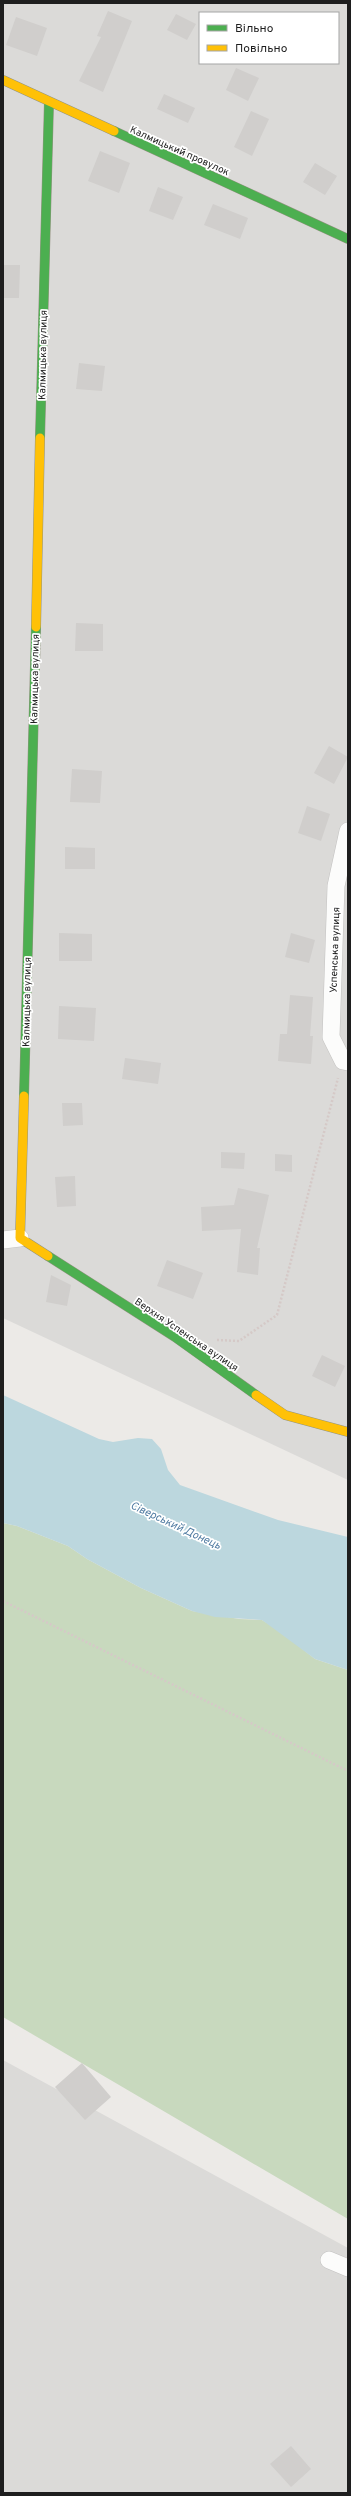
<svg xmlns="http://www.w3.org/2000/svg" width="351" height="2496" viewBox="0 0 351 2496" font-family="Overpass,sans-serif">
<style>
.residential{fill:#dbdad8;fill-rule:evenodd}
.forest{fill:#c8d9be}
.water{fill:#bcd7de}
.building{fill:#d0cecc}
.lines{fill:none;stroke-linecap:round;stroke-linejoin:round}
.street-casing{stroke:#c3c2c1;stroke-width:18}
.fast-casing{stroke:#939480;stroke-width:10}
.slow-casing{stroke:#939480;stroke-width:10}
.path{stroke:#d5c9c7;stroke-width:2.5;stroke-dasharray:2 2;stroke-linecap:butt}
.street{stroke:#fcfcfb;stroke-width:17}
.fast{stroke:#4caf50;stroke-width:9}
.slow{stroke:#ffc107;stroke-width:9}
.labels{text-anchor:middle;stroke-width:3.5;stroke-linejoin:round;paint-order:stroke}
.street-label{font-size:10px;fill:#1e1e1e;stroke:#fff}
.water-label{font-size:11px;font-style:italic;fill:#4d79a0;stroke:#fff}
</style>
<rect width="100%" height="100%" fill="#eceae7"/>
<g class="residential">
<path d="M 3,3 L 348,3 L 348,1480 L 3,1318 ZM 200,13 L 338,13 L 338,63 L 200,63 Z"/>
<path d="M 3,2060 L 348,2248 L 348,2493 L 3,2493 Z"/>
</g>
<path class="forest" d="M 3,1523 L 17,1526 L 68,1546 L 87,1559 L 141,1588 L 192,1611 L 239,1619 L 262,1620 L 277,1629 L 315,1659 L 348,1670 L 348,2219 L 3,2017 Z"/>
<path class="water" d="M 3,1395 L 99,1439 L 113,1442 L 138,1438 L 152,1439 L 161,1449 L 168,1470 L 180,1485 L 278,1520 L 348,1537 L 348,1670 L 315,1659 L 262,1620 L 215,1617 L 192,1611 L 141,1588 L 87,1559 L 68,1546 L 17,1526 L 3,1523 Z"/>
<g class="building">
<path d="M 108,11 L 132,21 L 103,92 L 79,81 L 101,37 L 97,36 Z"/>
<path d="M 176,14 L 196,24 L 187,40 L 167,30 Z"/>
<path d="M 16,17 L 47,28 L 37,56 L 6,45 Z"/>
<path d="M 236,68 L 259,78 L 248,101 L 226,90 Z"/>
<path d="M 164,94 L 195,108 L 188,123 L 157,109 Z"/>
<path d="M 251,111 L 269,119 L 252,156 L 234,147 Z"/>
<path d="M 100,151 L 130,163 L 119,193 L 88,181 Z"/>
<path d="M 315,163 L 337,176 L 325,195 L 303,182 Z"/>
<path d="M 158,187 L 183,197 L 173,220 L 149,211 Z"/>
<path d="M 213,204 L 248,218 L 240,239 L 204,225 Z"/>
<path d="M 3,265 L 20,265 L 19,298 L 3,298 Z"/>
<path d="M 79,363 L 105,366 L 102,391 L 76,389 Z"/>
<path d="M 76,623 L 103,624 L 103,651 L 75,651 Z"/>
<path d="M 329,746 L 348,757 L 334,784 L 314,773 Z"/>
<path d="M 72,769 L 102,771 L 100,803 L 70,802 Z"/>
<path d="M 307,806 L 330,814 L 321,841 L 298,833 Z"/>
<path d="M 65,847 L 95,848 L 95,869 L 65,869 Z"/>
<path d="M 59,933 L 92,934 L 92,961 L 59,961 Z"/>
<path d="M 291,933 L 315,940 L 309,963 L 285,957 Z"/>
<path d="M 290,995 L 313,997 L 310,1036 L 313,1036 L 311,1064 L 278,1061 L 280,1034 L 287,1034 Z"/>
<path d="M 59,1006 L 96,1008 L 94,1041 L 58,1039 Z"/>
<path d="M 125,1058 L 161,1063 L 158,1084 L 122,1079 Z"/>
<path d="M 62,1103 L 82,1103 L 83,1125 L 63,1126 Z"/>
<path d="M 221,1152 L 245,1153 L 244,1169 L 221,1168 Z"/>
<path d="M 275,1154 L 292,1155 L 292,1172 L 275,1171 Z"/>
<path d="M 75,1176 L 76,1206 L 57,1207 L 55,1177 Z"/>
<path d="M 238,1188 L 269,1195 L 257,1248 L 260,1248 L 258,1275 L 237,1272 L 241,1229 L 202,1231 L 201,1207 L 234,1205 Z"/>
<path d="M 167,1260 L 203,1273 L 193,1299 L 157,1286 Z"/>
<path d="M 51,1275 L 71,1285 L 67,1306 L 46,1302 Z"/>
<path d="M 322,1355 L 345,1366 L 335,1387 L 312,1376 Z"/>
<path d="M 82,2063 L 111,2097 L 85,2120 L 55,2087 Z"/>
<path d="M 291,2446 L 311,2469 L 291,2487 L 270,2464 Z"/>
</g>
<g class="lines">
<defs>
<g id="street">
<path d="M 348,831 L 336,886 L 331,1037 L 343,1061 L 348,1062"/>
<path d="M 3,1240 L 20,1238"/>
<path d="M 329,2260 L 348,2268"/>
</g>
<g id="fast">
<path d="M 114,131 L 348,239"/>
<path d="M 40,438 L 49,102"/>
<path d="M 24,1096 L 36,627"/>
<path d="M 48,1256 L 175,1337 L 256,1395"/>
</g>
<g id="slow">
<path d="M 3,80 L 114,131"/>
<path d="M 36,627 L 40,438"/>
<path d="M 24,1096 L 20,1238 L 48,1256"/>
<path d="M 256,1395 L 285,1415 L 348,1432"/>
</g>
</defs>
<use href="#street" class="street-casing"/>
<use href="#fast" class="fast-casing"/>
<use href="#slow" class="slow-casing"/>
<g class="path">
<path d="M 217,1340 L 239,1341 L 277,1315 L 338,1078"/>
<path d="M 3,1601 L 348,1771"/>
</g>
<use href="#street" class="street"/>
<use href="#fast" class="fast"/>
<use href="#slow" class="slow"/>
</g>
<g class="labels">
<g class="street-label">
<text transform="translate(180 150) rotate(24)" y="4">Калмицький провулок</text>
<text transform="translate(42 355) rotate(-89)" y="4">Калмицька вулиця</text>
<text transform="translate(34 679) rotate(-89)" y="4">Калмицька вулиця</text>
<text transform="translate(334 950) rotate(-88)" y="4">Успенська вулиця</text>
<text transform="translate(26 1002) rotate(-89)" y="4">Калмицька вулиця</text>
<text transform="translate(187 1334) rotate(34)" y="4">Верхня Успенська вулиця</text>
</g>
<g class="water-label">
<text transform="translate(176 1525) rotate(25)" y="4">Сіверський Донець</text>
</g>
</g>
<rect width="351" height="2496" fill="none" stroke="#1e1e1e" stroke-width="8"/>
<rect x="199" y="12" width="140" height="52" fill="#ffffff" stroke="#a5a5a5"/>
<rect x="207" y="25" width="20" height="6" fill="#4caf50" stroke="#a5a5a5"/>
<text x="235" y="32" font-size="12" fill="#1e1e1e">Вільно</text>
<rect x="207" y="45" width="20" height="6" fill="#ffc107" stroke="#a5a5a5"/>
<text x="235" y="52" font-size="12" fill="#1e1e1e">Повільно</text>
</svg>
